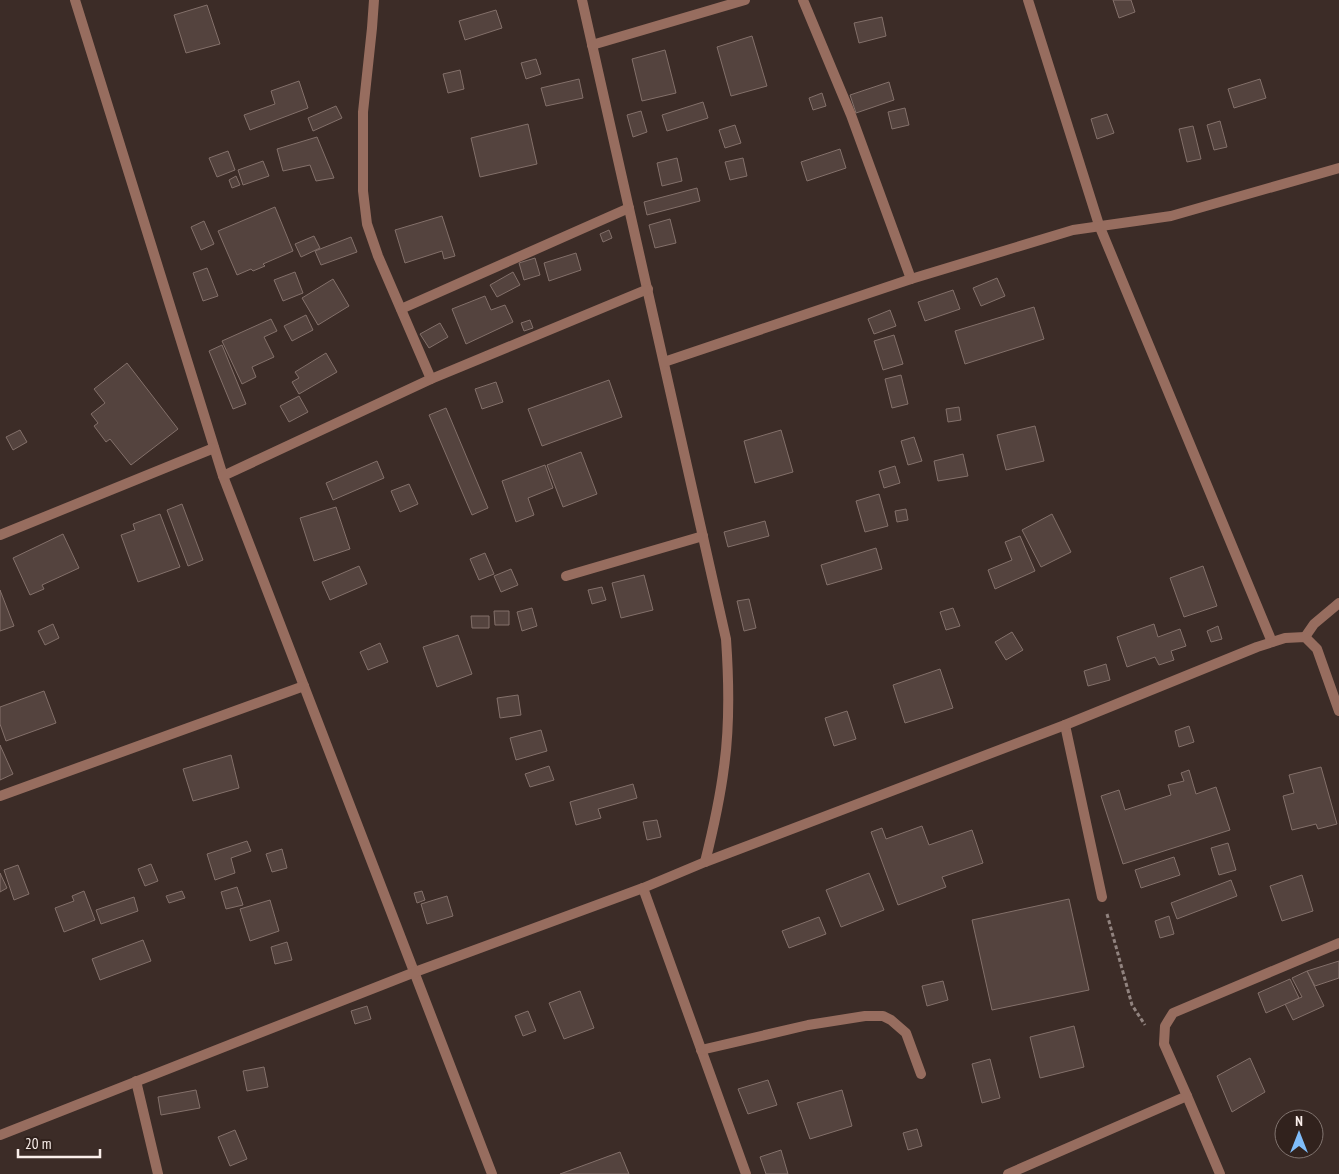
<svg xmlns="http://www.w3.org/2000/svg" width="1339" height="1174" viewBox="0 0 1339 1174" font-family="'PT Sans Narrow',sans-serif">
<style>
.building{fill:#54433e;stroke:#83706a}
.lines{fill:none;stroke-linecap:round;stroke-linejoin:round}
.path{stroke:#91837f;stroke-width:3;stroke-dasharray:4 2.5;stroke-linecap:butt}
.lane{stroke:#976d5f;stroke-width:10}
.street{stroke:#976d5f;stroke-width:10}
</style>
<rect width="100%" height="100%" fill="#3c2c27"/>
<g class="building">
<path d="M 1113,0 L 1131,0 L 1135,12 L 1119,18 Z"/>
<path d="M 207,5 L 220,44 L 186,53 L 174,15 Z"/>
<path d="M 496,10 L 502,28 L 465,40 L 459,21 Z"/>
<path d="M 882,17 L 886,36 L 859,43 L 854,23 Z"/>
<path d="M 752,36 L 767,86 L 731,96 L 717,47 Z"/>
<path d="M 665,50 L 676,93 L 642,101 L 632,59 Z"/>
<path d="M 536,59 L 541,74 L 526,79 L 521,63 Z"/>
<path d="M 460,70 L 464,89 L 448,93 L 443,74 Z"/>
<path d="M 579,79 L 583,98 L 546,106 L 541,88 Z"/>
<path d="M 1260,79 L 1266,98 L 1234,108 L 1228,89 Z"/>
<path d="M 299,81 L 308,108 L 250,130 L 244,115 L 275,104 L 271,91 Z"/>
<path d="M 889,82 L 894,100 L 856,113 L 850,95 Z"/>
<path d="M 822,93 L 826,106 L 813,110 L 809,98 Z"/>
<path d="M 703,102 L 708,118 L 667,131 L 662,115 Z"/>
<path d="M 336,106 L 342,118 L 313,131 L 308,118 Z"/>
<path d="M 905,108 L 909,125 L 892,129 L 888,112 Z"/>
<path d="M 641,111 L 647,132 L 633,137 L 627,115 Z"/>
<path d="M 1107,114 L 1114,133 L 1097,139 L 1091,119 Z"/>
<path d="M 1220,121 L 1227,147 L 1214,150 L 1207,125 Z"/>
<path d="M 528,124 L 537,164 L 480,177 L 471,138 Z"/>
<path d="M 735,125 L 741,143 L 725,148 L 719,130 Z"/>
<path d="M 1193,126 L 1201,159 L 1187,162 L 1179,129 Z"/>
<path d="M 317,137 L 334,178 L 316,181 L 310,165 L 283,171 L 277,149 Z"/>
<path d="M 840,149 L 846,168 L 807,181 L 801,162 Z"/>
<path d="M 228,151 L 235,170 L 217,177 L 209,158 Z"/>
<path d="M 677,158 L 682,181 L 662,186 L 657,163 Z"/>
<path d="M 743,158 L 747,176 L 730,180 L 725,162 Z"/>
<path d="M 263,161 L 269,176 L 243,185 L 238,170 Z"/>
<path d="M 236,176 L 240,185 L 232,188 L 229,180 Z"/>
<path d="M 697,188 L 700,201 L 647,215 L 644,202 Z"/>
<path d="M 275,207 L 293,251 L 263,264 L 265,266 L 253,271 L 251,269 L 237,275 L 218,231 Z"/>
<path d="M 442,216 L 455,256 L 444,259 L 442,251 L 405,263 L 395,230 Z"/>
<path d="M 670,219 L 676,243 L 655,248 L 649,225 Z"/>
<path d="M 204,221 L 214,244 L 201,250 L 191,227 Z"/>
<path d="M 609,230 L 612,238 L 603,242 L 600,234 Z"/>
<path d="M 314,236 L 320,248 L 301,257 L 295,244 Z"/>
<path d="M 351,237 L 357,252 L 321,265 L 315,251 Z"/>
<path d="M 576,253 L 581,270 L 549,281 L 544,263 Z"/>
<path d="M 535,258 L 540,275 L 524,280 L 519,263 Z"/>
<path d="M 207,268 L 218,296 L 203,301 L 193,273 Z"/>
<path d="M 295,272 L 303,293 L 283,301 L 274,280 Z"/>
<path d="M 513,272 L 520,285 L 497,297 L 490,285 Z"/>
<path d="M 997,278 L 1005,296 L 981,306 L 973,288 Z"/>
<path d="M 333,279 L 349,306 L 318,325 L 302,298 Z"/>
<path d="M 953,290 L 960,309 L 925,321 L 918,302 Z"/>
<path d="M 485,296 L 491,310 L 505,305 L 513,322 L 466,344 L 452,309 Z"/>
<path d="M 1034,307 L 1044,339 L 965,364 L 955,331 Z"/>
<path d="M 890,310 L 896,326 L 874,334 L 868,319 Z"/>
<path d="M 306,315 L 313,330 L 292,341 L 284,326 Z"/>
<path d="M 271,319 L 277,331 L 264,337 L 274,357 L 252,367 L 256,377 L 242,384 L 222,341 Z"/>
<path d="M 530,320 L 533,328 L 524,331 L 521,323 Z"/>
<path d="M 440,323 L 448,337 L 429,348 L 420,334 Z"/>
<path d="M 894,335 L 903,364 L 883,370 L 874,341 Z"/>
<path d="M 222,345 L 246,404 L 233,409 L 209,351 Z"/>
<path d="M 326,353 L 337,372 L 299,394 L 292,382 L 299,378 L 295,372 Z"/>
<path d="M 127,363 L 178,429 L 131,465 L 110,439 L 106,442 L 94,426 L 98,423 L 91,414 L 105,403 L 94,389 Z"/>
<path d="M 901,375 L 908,404 L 892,408 L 885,379 Z"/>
<path d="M 609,380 L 622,417 L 542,446 L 528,409 Z"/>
<path d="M 496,382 L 503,402 L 482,409 L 475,389 Z"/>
<path d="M 299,396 L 308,412 L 289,422 L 280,406 Z"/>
<path d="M 959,407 L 961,420 L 948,422 L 946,409 Z"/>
<path d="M 446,408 L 488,508 L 472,515 L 429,415 Z"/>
<path d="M 1035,426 L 1044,461 L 1006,470 L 997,435 Z"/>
<path d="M 20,430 L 27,442 L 13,450 L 6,437 Z"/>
<path d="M 781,430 L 793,472 L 755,483 L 744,441 Z"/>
<path d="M 914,437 L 922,461 L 908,465 L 901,441 Z"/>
<path d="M 581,452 L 597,494 L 563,507 L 547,465 Z"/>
<path d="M 963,454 L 968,476 L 938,481 L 934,461 Z"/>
<path d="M 377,461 L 384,478 L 333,500 L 326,483 Z"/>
<path d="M 545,465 L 553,488 L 528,498 L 534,515 L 516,522 L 502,481 Z"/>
<path d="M 895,466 L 900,483 L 884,488 L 879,471 Z"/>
<path d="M 409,484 L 418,504 L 400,512 L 391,491 Z"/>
<path d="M 879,494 L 888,526 L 865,532 L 856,501 Z"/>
<path d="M 182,504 L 203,560 L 188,566 L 167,510 Z"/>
<path d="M 336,507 L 350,549 L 314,561 L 300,518 Z"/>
<path d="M 906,509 L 908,520 L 897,522 L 895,511 Z"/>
<path d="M 160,514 L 180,567 L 138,582 L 121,535 L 135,530 L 133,524 Z"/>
<path d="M 1052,514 L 1071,552 L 1041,567 L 1022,530 Z"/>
<path d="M 765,521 L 769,536 L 728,547 L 724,532 Z"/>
<path d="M 63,534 L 79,568 L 42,585 L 44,589 L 30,595 L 13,558 Z"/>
<path d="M 1020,536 L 1035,571 L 995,589 L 988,570 L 1012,560 L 1005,542 Z"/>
<path d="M 876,548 L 882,569 L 827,585 L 821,565 Z"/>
<path d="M 485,553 L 494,574 L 479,580 L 470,559 Z"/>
<path d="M 359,566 L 367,584 L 330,600 L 322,582 Z"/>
<path d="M 1203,566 L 1217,606 L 1184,617 L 1170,578 Z"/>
<path d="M 511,569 L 518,585 L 501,592 L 494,576 Z"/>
<path d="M 644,575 L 653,610 L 621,618 L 612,583 Z"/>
<path d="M 602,587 L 606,600 L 592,604 L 588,590 Z"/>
<path d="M 0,590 L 14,626 L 0,631 Z"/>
<path d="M 749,599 L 756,628 L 744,631 L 737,601 Z"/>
<path d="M 532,608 L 537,626 L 522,631 L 517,612 Z"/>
<path d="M 953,608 L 960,626 L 946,630 L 940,612 Z"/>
<path d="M 494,611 L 509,611 L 509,625 L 495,625 Z"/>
<path d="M 471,616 L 489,616 L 489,628 L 472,628 Z"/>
<path d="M 53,624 L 59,638 L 45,645 L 38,631 Z"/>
<path d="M 1154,624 L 1158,637 L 1180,629 L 1186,646 L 1171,651 L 1174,660 L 1159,665 L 1155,657 L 1127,667 L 1117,637 Z"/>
<path d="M 1218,626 L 1222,639 L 1211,642 L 1207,631 Z"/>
<path d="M 1012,632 L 1023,650 L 1006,660 L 995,642 Z"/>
<path d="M 458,635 L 472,674 L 437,687 L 423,647 Z"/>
<path d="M 380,643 L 388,662 L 368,670 L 360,652 Z"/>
<path d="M 1106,664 L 1110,680 L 1088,686 L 1084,671 Z"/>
<path d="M 940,669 L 953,708 L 905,723 L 893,685 Z"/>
<path d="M 44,691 L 56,723 L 6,741 L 0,724 L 0,707 Z"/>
<path d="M 518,695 L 521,715 L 500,718 L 497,698 Z"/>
<path d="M 847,711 L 856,739 L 834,746 L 825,718 Z"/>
<path d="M 1189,726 L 1194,742 L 1179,747 L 1175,731 Z"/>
<path d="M 541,730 L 547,751 L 516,760 L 510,738 Z"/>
<path d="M 0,745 L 13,774 L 0,780 Z"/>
<path d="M 231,755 L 239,788 L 193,801 L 183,769 Z"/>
<path d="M 549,766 L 554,780 L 530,787 L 525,774 Z"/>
<path d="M 1321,767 L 1337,824 L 1318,829 L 1316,824 L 1292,830 L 1283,796 L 1294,793 L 1289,775 Z"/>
<path d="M 1189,770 L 1196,794 L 1216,787 L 1230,830 L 1123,864 L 1101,796 L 1119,790 L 1125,810 L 1171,795 L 1168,785 L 1184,781 L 1181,773 Z"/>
<path d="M 633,784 L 637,798 L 598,809 L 601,818 L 576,825 L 570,802 Z"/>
<path d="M 657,820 L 661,837 L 647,840 L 643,822 Z"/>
<path d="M 922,826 L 929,845 L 972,830 L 983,863 L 942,877 L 946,887 L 898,905 L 871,832 L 882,828 L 886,839 Z"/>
<path d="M 247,841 L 251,851 L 231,858 L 235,873 L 215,880 L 207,854 Z"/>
<path d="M 1228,843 L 1236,870 L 1219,875 L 1211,848 Z"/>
<path d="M 282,849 L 287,868 L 272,872 L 266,854 Z"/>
<path d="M 1174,857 L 1180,875 L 1141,888 L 1135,870 Z"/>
<path d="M 151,864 L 158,881 L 145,886 L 138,869 Z"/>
<path d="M 18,865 L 29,894 L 14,900 L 4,870 Z"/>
<path d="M 0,873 L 7,888 L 0,892 Z"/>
<path d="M 869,873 L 884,910 L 841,927 L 826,890 Z"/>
<path d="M 1302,875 L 1313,911 L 1282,921 L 1270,886 Z"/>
<path d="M 1231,880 L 1237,896 L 1177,919 L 1171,903 Z"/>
<path d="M 237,887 L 243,905 L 226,909 L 221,892 Z"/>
<path d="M 84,891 L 95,920 L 64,932 L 55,908 L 74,901 L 72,896 Z"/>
<path d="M 182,891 L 185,898 L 169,903 L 166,896 Z"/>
<path d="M 422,891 L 425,900 L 417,903 L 414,893 Z"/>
<path d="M 447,896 L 453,916 L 427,924 L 421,904 Z"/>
<path d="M 134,897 L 138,911 L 101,924 L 96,910 Z"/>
<path d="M 1069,899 L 1089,990 L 992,1010 L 972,920 Z"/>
<path d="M 270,900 L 279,931 L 250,941 L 240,909 Z"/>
<path d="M 1169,916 L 1174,934 L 1160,938 L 1155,921 Z"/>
<path d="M 819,917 L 826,934 L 789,948 L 782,931 Z"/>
<path d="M 143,940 L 151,961 L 100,980 L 92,959 Z"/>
<path d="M 287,942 L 292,960 L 275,964 L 271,947 Z"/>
<path d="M 1339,961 L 1339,978 L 1315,986 L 1307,971 Z"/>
<path d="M 1307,971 L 1324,1006 L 1293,1020 L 1285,1004 L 1302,997 L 1292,978 Z"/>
<path d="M 1290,979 L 1299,998 L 1266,1013 L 1258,993 Z"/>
<path d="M 943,981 L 948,1000 L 927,1006 L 922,986 Z"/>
<path d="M 580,991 L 594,1028 L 564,1039 L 549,1003 Z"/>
<path d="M 367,1006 L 371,1019 L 355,1024 L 351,1011 Z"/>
<path d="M 528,1011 L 536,1031 L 523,1036 L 515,1016 Z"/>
<path d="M 1074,1026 L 1084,1067 L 1040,1078 L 1030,1037 Z"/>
<path d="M 1250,1058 L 1265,1092 L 1232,1112 L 1217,1076 Z"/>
<path d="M 990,1059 L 1000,1098 L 982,1103 L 972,1064 Z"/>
<path d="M 264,1067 L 268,1087 L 247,1091 L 243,1071 Z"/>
<path d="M 768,1080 L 777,1105 L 748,1114 L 738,1089 Z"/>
<path d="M 196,1090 L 200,1108 L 161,1115 L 158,1097 Z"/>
<path d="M 842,1090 L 852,1126 L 810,1139 L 797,1103 Z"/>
<path d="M 917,1129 L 922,1146 L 908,1150 L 903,1133 Z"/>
<path d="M 235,1130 L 247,1159 L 230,1166 L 218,1137 Z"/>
<path d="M 781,1150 L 788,1174 L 766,1174 L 760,1157 Z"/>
<path d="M 620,1152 L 629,1174 L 560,1174 Z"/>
</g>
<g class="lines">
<path class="path" d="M 1107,914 L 1132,1005 L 1145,1025"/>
<path class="lane" d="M 1065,725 L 1102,897"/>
<g class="street">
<path d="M 75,0 L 223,476 L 492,1174"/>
<path d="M 374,0 L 372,28 L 363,112 L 363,191 L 367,224 L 378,256 L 431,379"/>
<path d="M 582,0 L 726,639 C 729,682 730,725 724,767 C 720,799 713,830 705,862"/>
<path d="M 803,0 L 851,115 L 911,279"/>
<path d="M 1028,0 L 1099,225 L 1272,642"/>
<path d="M 592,45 L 745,0"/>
<path d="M 401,309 L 629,208"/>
<path d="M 664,362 L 911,279 L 1073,230 L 1171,216 L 1339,168"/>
<path d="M 223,476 L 431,379 L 648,289"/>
<path d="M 0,535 L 214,448"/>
<path d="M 566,576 L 703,536"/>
<path d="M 1305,637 L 1314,624 L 1339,603"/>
<path d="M 0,796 L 304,686"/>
<path d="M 643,888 L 746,1174"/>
<path d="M 701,1050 L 808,1025 L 865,1016 L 883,1016 L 891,1020 L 906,1033 L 921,1074"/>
<path d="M 136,1081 L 158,1174"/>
<path d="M 0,1135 L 415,972 L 643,888 L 705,862 L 1065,725 L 1257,647 L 1285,638 L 1305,637 L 1317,649 L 1339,711"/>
<path d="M 1008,1174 L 1187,1096"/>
<path d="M 1220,1174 L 1187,1096 L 1164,1044 L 1165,1026 L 1173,1013 L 1339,943"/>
</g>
</g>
<g transform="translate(1299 1134)"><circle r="24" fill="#31221d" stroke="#81746f"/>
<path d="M0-4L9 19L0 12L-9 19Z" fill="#7fbdfa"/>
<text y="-8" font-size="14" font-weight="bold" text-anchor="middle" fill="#faefeb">N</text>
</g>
<path d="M18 1149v8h82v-8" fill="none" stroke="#faefeb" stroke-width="2.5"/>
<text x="25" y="1149" font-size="15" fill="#faefeb" stroke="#31221d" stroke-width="4" paint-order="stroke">20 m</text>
</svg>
